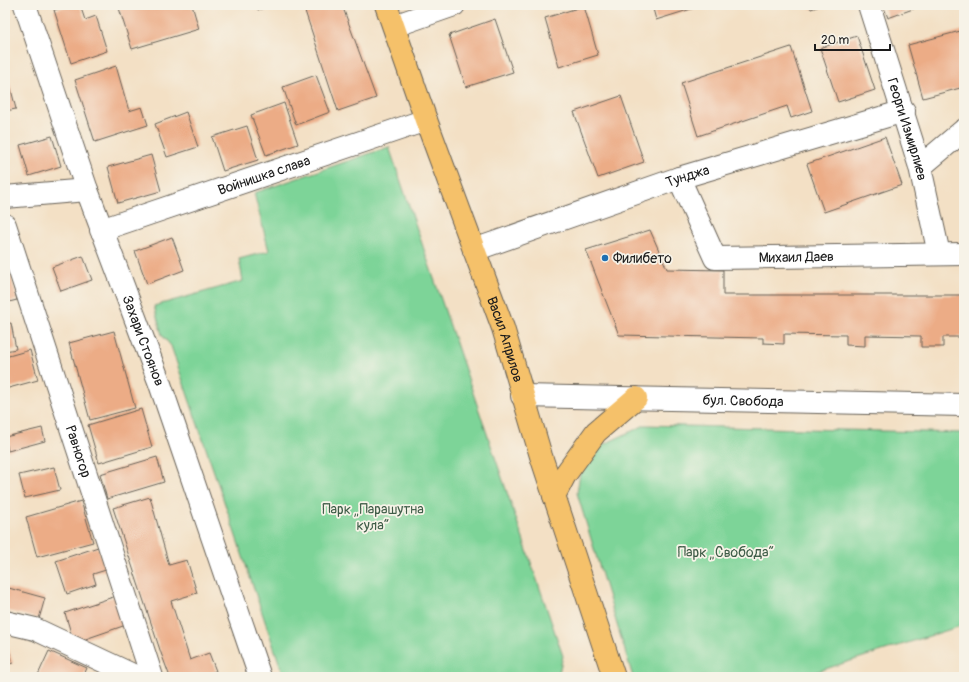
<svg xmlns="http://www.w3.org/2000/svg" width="969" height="682" viewBox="0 0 969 682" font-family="Pangolin,sans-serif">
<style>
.green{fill:#7dd498;stroke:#4c785a}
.building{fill:#ecac86}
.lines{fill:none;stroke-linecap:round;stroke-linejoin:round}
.minor-casing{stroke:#676157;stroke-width:24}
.major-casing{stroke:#676157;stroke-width:24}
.minor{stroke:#fff;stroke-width:22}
.major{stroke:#f5c16b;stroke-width:22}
.poi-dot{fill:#1f6fb2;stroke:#f7f3e8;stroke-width:1.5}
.labels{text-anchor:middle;stroke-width:3.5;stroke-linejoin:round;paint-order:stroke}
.street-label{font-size:14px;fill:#1c1c1c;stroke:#f7f3e8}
.poi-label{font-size:14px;fill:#1c1c1c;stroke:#f7f3e8;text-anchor:start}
.park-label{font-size:14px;fill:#3e5c47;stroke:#f7f3e8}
</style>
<rect width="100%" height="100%" fill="#f7f3e8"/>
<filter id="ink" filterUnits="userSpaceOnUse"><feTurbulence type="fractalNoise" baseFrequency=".025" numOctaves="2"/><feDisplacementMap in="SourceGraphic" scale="8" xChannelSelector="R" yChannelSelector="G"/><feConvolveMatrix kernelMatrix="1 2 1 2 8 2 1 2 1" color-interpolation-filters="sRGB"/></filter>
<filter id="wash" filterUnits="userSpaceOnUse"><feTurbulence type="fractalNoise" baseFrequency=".012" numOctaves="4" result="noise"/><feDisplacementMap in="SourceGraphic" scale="16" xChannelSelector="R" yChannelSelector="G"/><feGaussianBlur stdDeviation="0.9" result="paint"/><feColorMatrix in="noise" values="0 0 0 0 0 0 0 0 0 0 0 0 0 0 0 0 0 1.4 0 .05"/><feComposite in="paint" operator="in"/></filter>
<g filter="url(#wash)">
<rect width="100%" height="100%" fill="#f3e0c5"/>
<g class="green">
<path d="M 389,147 L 563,656 L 558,677 L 284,677 L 171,346 L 162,335 L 154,306 L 243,281 L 239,259 L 269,251 L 254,193 Z"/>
<path d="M 645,425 L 964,433 L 964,625 L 800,677 L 633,677 L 577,493 L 580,473 L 600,446 Z"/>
</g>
<g id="blocks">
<g class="building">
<path d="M 71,5 L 80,5 L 85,20 L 96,16 L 107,51 L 71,63 L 54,10 Z"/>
<path d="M 118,5 L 192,5 L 199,29 L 132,49 Z"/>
<path d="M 256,5 L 274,5 L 258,10 Z"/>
<path d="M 303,5 L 342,5 L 376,98 L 338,111 Z"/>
<path d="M 652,5 L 704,5 L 656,20 Z"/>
<path d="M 809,5 L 823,5 L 811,9 Z"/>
<path d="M 883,5 L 924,5 L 888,18 Z"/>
<path d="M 584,6 L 598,55 L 559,67 L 545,18 Z"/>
<path d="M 495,19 L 513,72 L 466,87 L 449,35 Z"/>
<path d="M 964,30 L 964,87 L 923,98 L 908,45 Z"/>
<path d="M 857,36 L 875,90 L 838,102 L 820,48 Z"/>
<path d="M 791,47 L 812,111 L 791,118 L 787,106 L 698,136 L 681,83 Z"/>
<path d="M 5,66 L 16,109 L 5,111 Z"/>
<path d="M 116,66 L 129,111 L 142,107 L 148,125 L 95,142 L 75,80 Z"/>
<path d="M 316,75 L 330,112 L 296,125 L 283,87 Z"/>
<path d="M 621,96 L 644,162 L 598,178 L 574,112 Z"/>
<path d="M 284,103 L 298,144 L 266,155 L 251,115 Z"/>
<path d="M 186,112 L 198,147 L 167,157 L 155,124 Z"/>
<path d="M 247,126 L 258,160 L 223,171 L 212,137 Z"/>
<path d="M 52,136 L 61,166 L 29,176 L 20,145 Z"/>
<path d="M 885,137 L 902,185 L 824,212 L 807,164 Z"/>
<path d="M 151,155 L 161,191 L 118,203 L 108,167 Z"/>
<path d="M 650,230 L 667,269 L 723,270 L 723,295 L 964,295 L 964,337 L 943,337 L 943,347 L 921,347 L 921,336 L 865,335 L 865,346 L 846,345 L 846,335 L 784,334 L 784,344 L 763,343 L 763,338 L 619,335 L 586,250 Z"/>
<path d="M 172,237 L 184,270 L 147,284 L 135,251 Z"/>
<path d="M 83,256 L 92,280 L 61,291 L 52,267 Z"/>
<path d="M 5,266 L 8,266 L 17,300 L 5,303 Z"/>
<path d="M 11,323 L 16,349 L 5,351 L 5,324 Z"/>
<path d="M 114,331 L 135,408 L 90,420 L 69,343 Z"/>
<path d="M 30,350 L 38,380 L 5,389 L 5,357 Z"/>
<path d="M 141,409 L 152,447 L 99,463 L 88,425 Z"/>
<path d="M 42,428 L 45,441 L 8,451 L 5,437 Z"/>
<path d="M 157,457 L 164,482 L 107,499 L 100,474 Z"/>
<path d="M 54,467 L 60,490 L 25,498 L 19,475 Z"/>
<path d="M 150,497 L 169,565 L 187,560 L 197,593 L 171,601 L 190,660 L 209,653 L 216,671 L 211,673 L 212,677 L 170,677 L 161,653 L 113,508 Z"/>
<path d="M 81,501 L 93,542 L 37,557 L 26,517 Z"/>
<path d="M 98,547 L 106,570 L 93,574 L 96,584 L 67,594 L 56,561 Z"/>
<path d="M 5,587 L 45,598 L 39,619 L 5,610 Z"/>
<path d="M 116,596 L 126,625 L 74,643 L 65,613 Z"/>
<path d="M 5,638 L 13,663 L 5,665 Z"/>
<path d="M 49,651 L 87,668 L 83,677 L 37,677 Z"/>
</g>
</g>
</g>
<g filter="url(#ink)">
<use href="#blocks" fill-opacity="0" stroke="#676157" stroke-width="1"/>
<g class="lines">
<defs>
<g id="minor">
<path id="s1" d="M 25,5 L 87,190 L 160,384 L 260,677"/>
<path id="s2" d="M 869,5 L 920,167 L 939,254"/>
<path d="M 394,26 L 454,5"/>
<path d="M 920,167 L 964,130"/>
<path id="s3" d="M 679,178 L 715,258 L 964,254"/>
<path d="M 5,197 L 87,190"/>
<path id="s4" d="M 5,225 L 152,677"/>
<path id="s5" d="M 101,230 L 426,120"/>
<path id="s6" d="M 474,250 L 679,178 L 904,111"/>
<path id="s7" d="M 522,396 L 964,405"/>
<path d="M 5,622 L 35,629 L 137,677"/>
</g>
<g id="major">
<path id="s8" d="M 386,5 L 426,120 L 503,328 L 541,456 L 614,677"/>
<path d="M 554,496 L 565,475 L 596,432 L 636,398"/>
</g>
</defs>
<use href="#minor" class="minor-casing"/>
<use href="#major" class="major-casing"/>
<use href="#minor" class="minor"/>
<use href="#major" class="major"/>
</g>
</g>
<circle class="poi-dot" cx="605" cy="258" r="4"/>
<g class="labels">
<g class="street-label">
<text dy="5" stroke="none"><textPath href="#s2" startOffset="130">Георги Измирлиев</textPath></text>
<text dy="5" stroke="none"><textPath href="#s5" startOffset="172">Войнишка слава</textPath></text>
<text dy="5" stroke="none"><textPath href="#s6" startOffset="226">Тунджа</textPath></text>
<text dy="5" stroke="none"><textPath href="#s3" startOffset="169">Михаил Даев</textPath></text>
<text dy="5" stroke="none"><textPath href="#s8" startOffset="355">Васил Априлов</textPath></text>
<text dy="5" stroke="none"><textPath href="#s1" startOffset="356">Захари Стоянов</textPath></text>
<text dy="5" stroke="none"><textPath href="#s7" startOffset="221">бул. Свобода</textPath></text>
<text dy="5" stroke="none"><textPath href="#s4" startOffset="238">Равногор</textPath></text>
</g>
<g class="poi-label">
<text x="613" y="263">Филибето</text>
</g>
<g class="park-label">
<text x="373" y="514">Парк „Парашутна<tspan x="373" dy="16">кула“</tspan></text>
<text x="726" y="557">Парк „Свобода“</text>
</g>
</g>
<rect width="969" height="682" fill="none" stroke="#f7f3e8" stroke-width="20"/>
<path d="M815 44v6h75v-6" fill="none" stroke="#1c1c1c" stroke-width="2"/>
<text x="821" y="44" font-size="12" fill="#1c1c1c" stroke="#f7f3e8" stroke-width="3" paint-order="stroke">20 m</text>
</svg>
